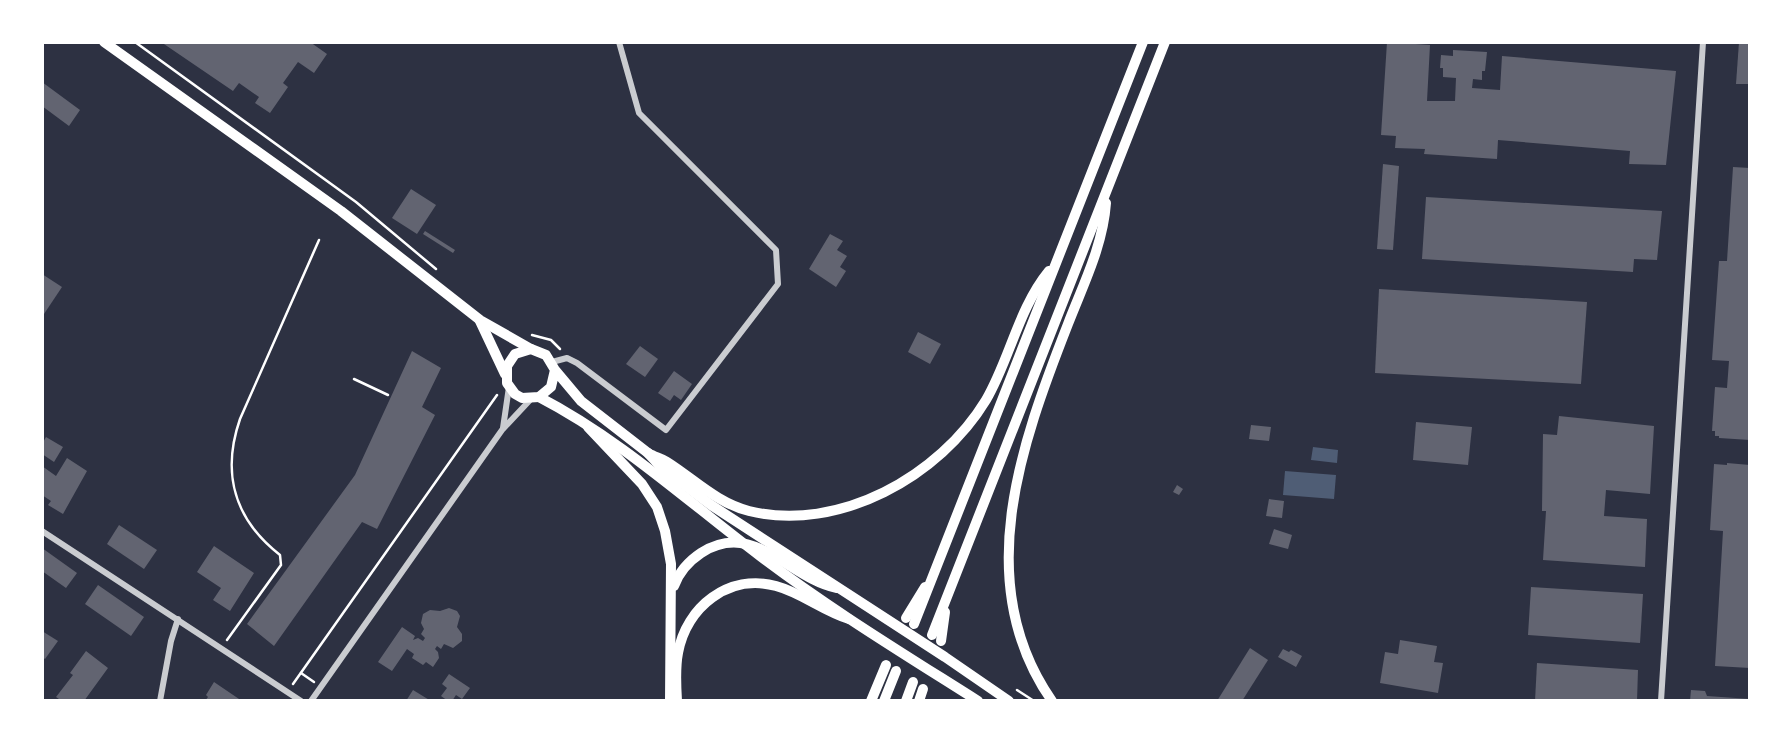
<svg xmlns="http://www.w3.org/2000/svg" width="1792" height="743" viewBox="0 0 1792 743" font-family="'Sofia Sans Condensed',sans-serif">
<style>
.water{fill:#4f5d75}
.building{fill:#626471}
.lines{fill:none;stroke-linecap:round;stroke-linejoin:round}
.path{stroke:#fff;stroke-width:2.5}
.minor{stroke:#caccd0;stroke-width:6}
.secondary{stroke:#fff;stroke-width:10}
.primary{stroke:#fff;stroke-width:10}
.trunk{stroke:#fff;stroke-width:10}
</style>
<rect width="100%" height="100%" fill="#2d3142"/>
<g class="water">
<path d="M 1313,447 L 1338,450 L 1337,463 L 1311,460 Z"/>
<path d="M 1285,471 L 1336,475 L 1334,499 L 1283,495 Z"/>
</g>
<g class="building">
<path d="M 161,42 L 310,42 L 327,54 L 314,73 L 298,62 L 283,83 L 288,87 L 270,113 L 255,103 L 259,97 L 239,83 L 233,91 Z"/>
<path d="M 1387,42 L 1430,45 L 1427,101 L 1455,101 L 1456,78 L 1443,77 L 1443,68 L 1440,68 L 1441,55 L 1453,56 L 1453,50 L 1487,52 L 1485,71 L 1482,71 L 1482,80 L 1473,79 L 1472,88 L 1500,90 L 1502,56 L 1676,71 L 1666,165 L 1629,164 L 1630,151 L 1498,140 L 1497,159 L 1424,154 L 1425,149 L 1395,148 L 1396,136 L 1381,135 Z"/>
<path d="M 1739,42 L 1750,42 L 1750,84 L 1736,84 Z"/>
<path d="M 42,82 L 80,110 L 69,126 L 42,106 Z"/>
<path d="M 1383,164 L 1399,166 L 1393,250 L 1377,249 Z"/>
<path d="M 1733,167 L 1750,168 L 1750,440 L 1719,438 L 1719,436 L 1715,436 L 1715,431 L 1712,431 L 1715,387 L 1727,388 L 1729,361 L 1712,360 L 1719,261 L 1727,261 Z"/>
<path d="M 411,189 L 436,205 L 417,234 L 392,218 Z"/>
<path d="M 1426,197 L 1662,211 L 1657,260 L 1634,259 L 1633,272 L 1422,259 Z"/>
<path d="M 425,231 L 455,250 L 453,253 L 423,234 Z"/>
<path d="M 830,234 L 843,241 L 837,250 L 847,256 L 840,267 L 846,271 L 836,287 L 809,269 Z"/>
<path d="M 42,274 L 62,287 L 42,317 Z"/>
<path d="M 1379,289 L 1587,302 L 1581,384 L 1375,373 Z"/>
<path d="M 918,332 L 941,344 L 930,364 L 908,352 Z"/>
<path d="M 640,346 L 658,359 L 645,377 L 626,364 Z"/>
<path d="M 412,351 L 441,368 L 422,407 L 435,415 L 377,529 L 362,522 L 274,646 L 247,624 L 355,475 Z"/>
<path d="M 674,371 L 692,384 L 681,400 L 674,395 L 670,401 L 658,393 Z"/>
<path d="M 1559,416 L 1654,426 L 1650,494 L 1606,490 L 1604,516 L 1647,519 L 1645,567 L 1543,560 L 1546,511 L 1542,511 L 1543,434 L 1557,435 Z"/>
<path d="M 1416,422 L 1472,427 L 1468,465 L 1413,460 Z"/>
<path d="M 1251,425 L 1271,427 L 1269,441 L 1249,439 Z"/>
<path d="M 46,437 L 63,447 L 54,462 L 42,454 L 42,444 Z"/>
<path d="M 67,458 L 87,471 L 63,514 L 48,505 L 51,501 L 42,495 L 42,466 L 56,476 Z"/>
<path d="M 1727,463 L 1750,465 L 1750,668 L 1715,666 L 1723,531 L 1710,530 L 1714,464 L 1727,465 Z"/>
<path d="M 1177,485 L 1183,489 L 1179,495 L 1173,492 Z"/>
<path d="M 1269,499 L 1284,501 L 1282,518 L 1266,516 Z"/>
<path d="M 119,525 L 157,550 L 144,569 L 107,544 Z"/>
<path d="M 1274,529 L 1292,535 L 1288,549 L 1269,544 Z"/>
<path d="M 214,546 L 254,573 L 230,611 L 213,600 L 221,588 L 197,572 Z"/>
<path d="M 42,548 L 77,573 L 66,588 L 42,571 Z"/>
<path d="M 98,585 L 144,617 L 131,636 L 85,604 Z"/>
<path d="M 1531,587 L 1643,594 L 1640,643 L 1528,635 Z"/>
<path d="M 449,608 L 457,611 L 460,616 L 457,627 L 462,634 L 462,641 L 453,648 L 444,644 L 441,649 L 437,646 L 435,649 L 438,652 L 439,658 L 433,667 L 426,662 L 423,665 L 412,658 L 414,654 L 407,649 L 392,671 L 378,662 L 402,627 L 415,636 L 413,640 L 418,638 L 423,641 L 425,638 L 421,634 L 424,629 L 421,623 L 423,614 L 430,610 L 440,611 Z"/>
<path d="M 42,631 L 58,641 L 45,659 L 42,657 Z"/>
<path d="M 1400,640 L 1437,646 L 1434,662 L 1443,663 L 1438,693 L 1380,683 L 1385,652 L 1398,654 Z"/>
<path d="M 1250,648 L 1268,660 L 1242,701 L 1217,701 Z"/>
<path d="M 1283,649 L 1289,652 L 1291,650 L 1302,656 L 1296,667 L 1278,657 Z"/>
<path d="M 86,651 L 108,668 L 84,701 L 62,701 L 56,697 L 73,675 L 70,673 Z"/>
<path d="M 1537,663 L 1638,670 L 1637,701 L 1535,701 Z"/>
<path d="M 449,674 L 470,688 L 462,699 L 456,695 L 452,701 L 448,701 L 441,696 L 447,688 L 442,684 Z"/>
<path d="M 214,682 L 242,701 L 205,701 L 208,697 L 206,695 Z"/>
<path d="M 413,690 L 431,701 L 406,701 Z"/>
<path d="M 1691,690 L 1705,691 L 1707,696 L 1750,699 L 1750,701 L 1690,701 Z"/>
</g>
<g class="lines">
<g class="path">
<path d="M 135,42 L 356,202 L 436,269"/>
<path d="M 532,335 L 551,340 L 560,349"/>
<path d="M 354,379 L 388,395"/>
<path d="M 227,640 L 281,565 L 280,555 C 235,520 221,474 240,419 L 319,240"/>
<path d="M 301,673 L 314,682"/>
<path d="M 293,684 L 497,395"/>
<path d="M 1017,690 L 1034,701"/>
</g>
<g class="minor">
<path d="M 552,362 L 567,358 L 577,363 L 666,430 L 778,284 L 776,250 L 639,113 L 619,42"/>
<path d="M 503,428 L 509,387"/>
<path d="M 42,531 L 301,701"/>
<path d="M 160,701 L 171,641 L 178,619"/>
<path d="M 311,701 L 502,430 L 531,399"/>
<path d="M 1661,701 L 1703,42"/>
</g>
<g class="secondary">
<path d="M 104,42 L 341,211 L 480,320 L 531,349"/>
<path d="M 480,321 L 505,374"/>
</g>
<g class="primary">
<path d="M 555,370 L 551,387 L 539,397 L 522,398 L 515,394 L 507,383 L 507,366 L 515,354 L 531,349 L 546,355 L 555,370 L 581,401 L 648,453 L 662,468 L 711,505 L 945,657 L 1009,701"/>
<path d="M 539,397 C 620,439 687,501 760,556 C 830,609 904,654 978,701"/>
</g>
<g class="trunk">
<path d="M 588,427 L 642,484 L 657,507 L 665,531 L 671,564 L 670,701"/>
<path d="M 648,453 C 654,457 661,458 667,462 C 694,479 717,503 749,511 C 839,533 940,476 986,400 C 1010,359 1018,309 1049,271"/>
<path d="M 674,586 C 679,572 689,561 701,553 C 754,519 788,578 837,588"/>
<path d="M 906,618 L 925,587"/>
<path d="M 914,624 L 1143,42"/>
<path d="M 932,635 L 1165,42"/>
<path d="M 941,641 L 945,612"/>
<path d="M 677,701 C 676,685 675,668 678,653 C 686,607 729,573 776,586 C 802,593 823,611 849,619"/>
<path d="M 871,701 L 886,665"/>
<path d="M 884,701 L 896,671"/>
<path d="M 906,701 L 913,682"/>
<path d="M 919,701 L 923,689"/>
<path d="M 1052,701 C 970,584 1021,444 1068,324 C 1083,285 1103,246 1106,203"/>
</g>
</g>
<rect width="1792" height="743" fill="none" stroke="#ffffff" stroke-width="88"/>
</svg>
